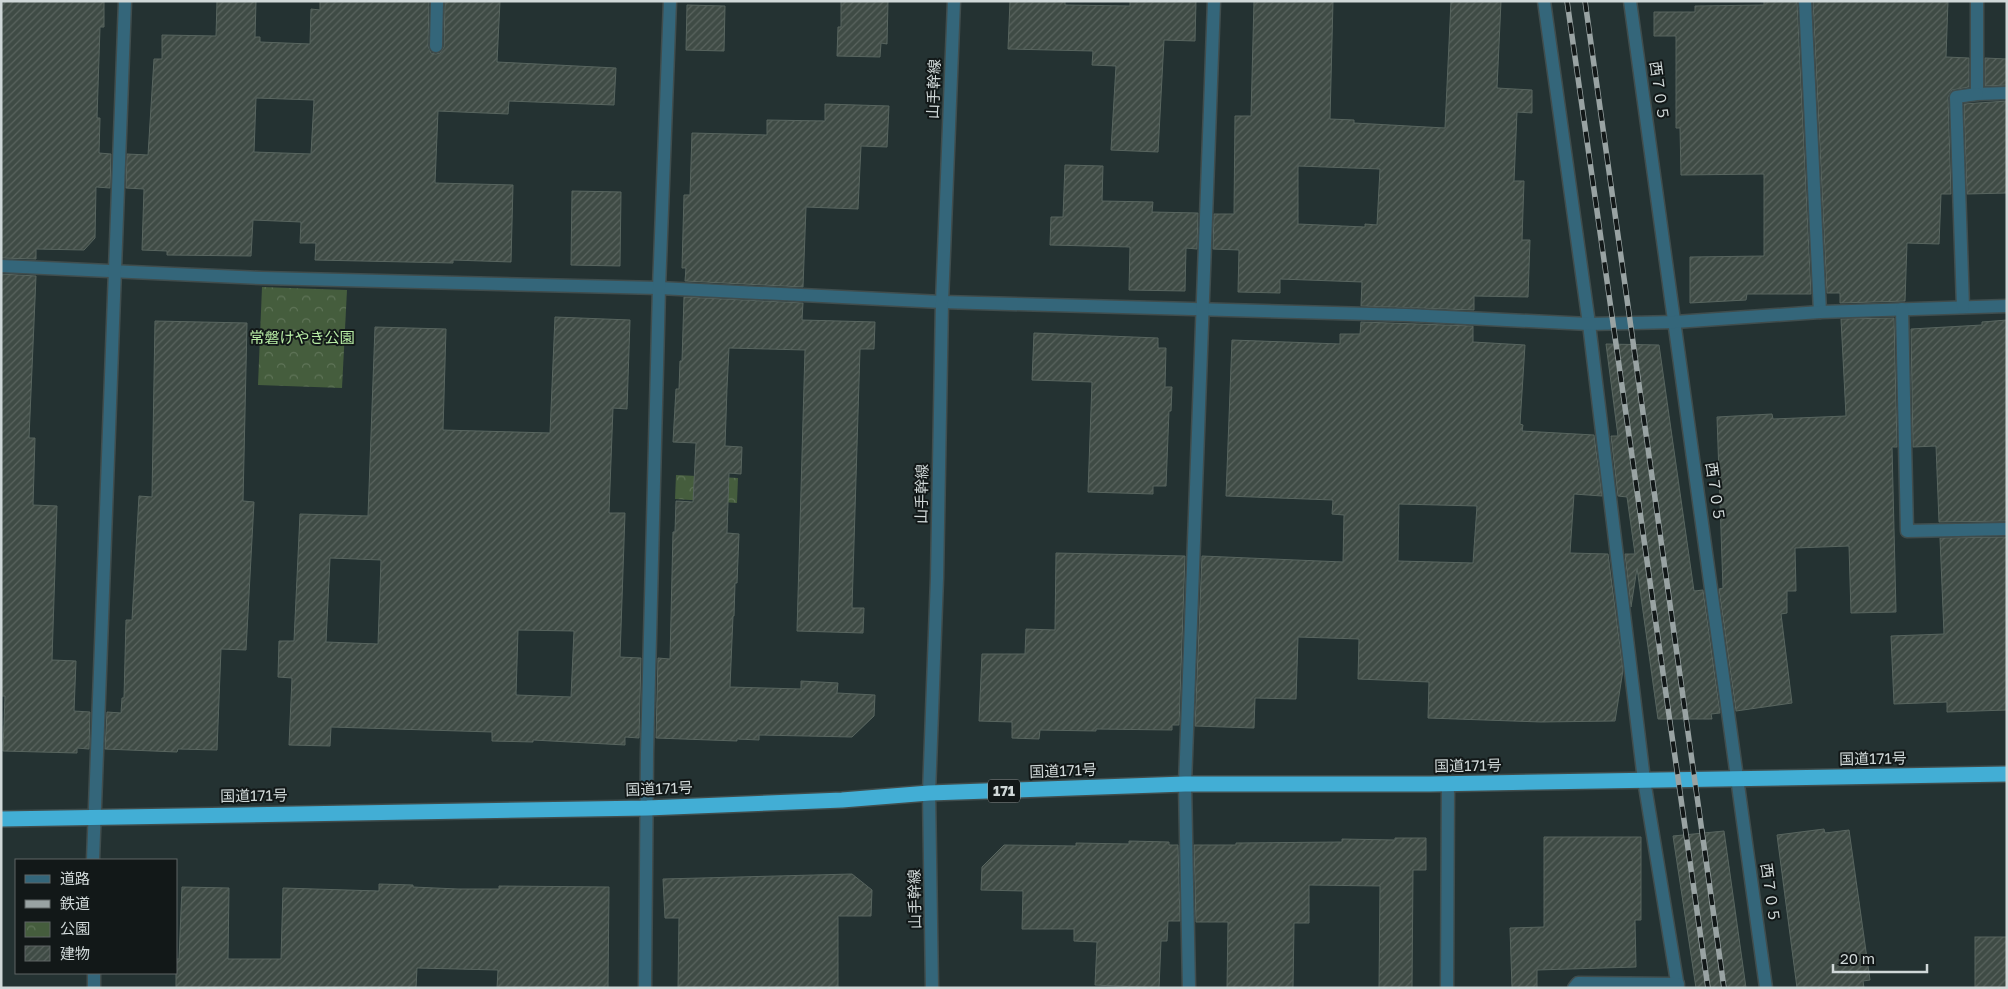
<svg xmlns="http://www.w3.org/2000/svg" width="2008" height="989" viewBox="0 0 2008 989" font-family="'Golos Text','Noto Sans JP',sans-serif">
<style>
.park{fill:url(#park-crowns)}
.building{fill:url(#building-hatch);stroke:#58655f;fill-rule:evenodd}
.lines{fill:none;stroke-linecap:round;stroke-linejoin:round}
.minor-casing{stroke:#404d4d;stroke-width:15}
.highway-casing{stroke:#404d4d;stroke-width:18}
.minor{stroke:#34667a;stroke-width:12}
.highway{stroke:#42aed5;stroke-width:15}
.rail-casing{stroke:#99a3a3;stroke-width:5.5}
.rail{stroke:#121818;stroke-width:4;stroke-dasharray:11;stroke-linecap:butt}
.labels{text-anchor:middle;stroke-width:4;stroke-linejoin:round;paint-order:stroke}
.shield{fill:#121818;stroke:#979e9e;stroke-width:1}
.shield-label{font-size:14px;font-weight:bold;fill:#d0d8d8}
.street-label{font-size:15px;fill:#d0d8d8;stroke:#121818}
.park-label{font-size:15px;fill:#b8eda5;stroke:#121818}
</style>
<defs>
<pattern id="park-crowns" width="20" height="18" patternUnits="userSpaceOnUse" patternTransform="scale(1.25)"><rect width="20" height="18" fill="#455d3d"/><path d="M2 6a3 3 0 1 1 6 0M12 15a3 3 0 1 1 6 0" fill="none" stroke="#5f7458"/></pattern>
<pattern id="building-hatch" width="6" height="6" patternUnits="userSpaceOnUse" patternTransform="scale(1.25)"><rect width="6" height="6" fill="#3f4b45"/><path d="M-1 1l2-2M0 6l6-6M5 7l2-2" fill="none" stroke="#5a645f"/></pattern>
</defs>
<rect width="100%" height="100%" fill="#243232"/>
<g class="park">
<path d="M 262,287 L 347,290 L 342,388 L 258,385 Z"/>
<path d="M 676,475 L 738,478 L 737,503 L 675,499 Z"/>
</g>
<g class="building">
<path d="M 1,1 L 104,1 L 104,27 L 100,27 L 97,118 L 100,118 L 99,153 L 111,154 L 110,188 L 96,187 L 95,238 L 84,250 L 36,249 L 36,259 L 1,258 Z"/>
<path d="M 217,1 L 256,1 L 255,37 L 260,37 L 260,42 L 310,44 L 311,9 L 320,10 L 320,1 L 429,1 L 428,46 L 431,53 L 436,54 L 440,53 L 444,47 L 445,1 L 500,1 L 497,62 L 616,68 L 614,105 L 509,101 L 508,114 L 438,111 L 435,183 L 513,185 L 511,262 L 453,260 L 453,263 L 315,260 L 316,243 L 300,243 L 301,222 L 253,220 L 251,256 L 167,255 L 167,251 L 142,250 L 144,189 L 126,188 L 127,154 L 148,155 L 154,59 L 162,59 L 162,35 L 216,36 ZM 256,98 L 314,100 L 311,154 L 254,152 Z"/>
<path d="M 841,1 L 888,1 L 887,44 L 881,43 L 880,57 L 837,56 L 838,27 L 841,27 Z"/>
<path d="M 1010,1 L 1065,1 L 1065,5 L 1130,6 L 1130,1 L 1196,1 L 1195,41 L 1164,40 L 1158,152 L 1111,150 L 1116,66 L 1092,65 L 1093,51 L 1008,49 Z"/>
<path d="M 1254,1 L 1333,1 L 1330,119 L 1354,120 L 1354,123 L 1445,128 L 1451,1 L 1501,1 L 1497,88 L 1532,90 L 1532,113 L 1517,112 L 1514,181 L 1524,181 L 1522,240 L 1530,240 L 1528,297 L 1474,296 L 1474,310 L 1361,306 L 1362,282 L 1280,279 L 1280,293 L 1238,292 L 1239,250 L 1213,249 L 1214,214 L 1234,214 L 1235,116 L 1251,116 ZM 1298,166 L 1380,169 L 1377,225 L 1365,224 L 1365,227 L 1298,224 Z"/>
<path d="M 1764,1 L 1797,1 L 1811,294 L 1747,294 L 1746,300 L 1690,303 L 1690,257 L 1764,256 L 1764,174 L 1681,175 L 1680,128 L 1676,128 L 1676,36 L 1654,36 L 1654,12 L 1695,12 L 1695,6 L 1764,5 Z"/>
<path d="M 1813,1 L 1948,1 L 1946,57 L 1969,58 L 1969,87 L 1952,90 L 1948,97 L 1951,194 L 1941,194 L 1939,244 L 1907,243 L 1905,301 L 1840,303 L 1840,293 L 1827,293 Z"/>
<path d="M 687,5 L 725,6 L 724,51 L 686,50 Z"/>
<path d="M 1985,58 L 2007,59 L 2007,85 L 1985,86 Z"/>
<path d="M 2007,101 L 2007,193 L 1967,194 L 1964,104 Z"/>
<path d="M 825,104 L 889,106 L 887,147 L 861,146 L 858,209 L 806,207 L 803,287 L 685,281 L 686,268 L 682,268 L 684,195 L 690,195 L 692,133 L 767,135 L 767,120 L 825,121 Z"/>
<path d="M 1065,165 L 1103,166 L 1102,201 L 1153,202 L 1152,212 L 1198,213 L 1197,249 L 1186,248 L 1185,291 L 1129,290 L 1130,247 L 1050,245 L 1051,217 L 1063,217 Z"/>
<path d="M 572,191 L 621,192 L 620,266 L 571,265 Z"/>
<path d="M 1,274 L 36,276 L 29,438 L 35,438 L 33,505 L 57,506 L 52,660 L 76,661 L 74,711 L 90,712 L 89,749 L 77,748 L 77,753 L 3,751 L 5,696 L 1,696 Z"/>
<path d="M 684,297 L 803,303 L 802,320 L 875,322 L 874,349 L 860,349 L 852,608 L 864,608 L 863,633 L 797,631 L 805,350 L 729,348 L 727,388 L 725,446 L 742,447 L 741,474 L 729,473 L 727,533 L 739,534 L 737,583 L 735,583 L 734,616 L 733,616 L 730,687 L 801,689 L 801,681 L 838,683 L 837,693 L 875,695 L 874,716 L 852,737 L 759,735 L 759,740 L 737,739 L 737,741 L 656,738 L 658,658 L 670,659 L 673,532 L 675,532 L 676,501 L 693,502 L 696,443 L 673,442 L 676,389 L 679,389 L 680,361 L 682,361 Z"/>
<path d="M 555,317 L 630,320 L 627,409 L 613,408 L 609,513 L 625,513 L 620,657 L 641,658 L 639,738 L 625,737 L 625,745 L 533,740 L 533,742 L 492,741 L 492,732 L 331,727 L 330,746 L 289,745 L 292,678 L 278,677 L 279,641 L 294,641 L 300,514 L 368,516 L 375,327 L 446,329 L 443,430 L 550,433 ZM 330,558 L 381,560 L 378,644 L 326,642 ZM 518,630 L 574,631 L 571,697 L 516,695 Z"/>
<path d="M 1894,318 L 1897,447 L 1892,447 L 1896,612 L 1851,613 L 1849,546 L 1795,548 L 1796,591 L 1787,591 L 1787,613 L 1781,614 L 1792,703 L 1736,711 L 1719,589 L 1723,588 L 1717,417 L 1772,414 L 1773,419 L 1846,416 L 1841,319 Z"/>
<path d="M 2007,320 L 2007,521 L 1939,522 L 1936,446 L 1913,447 L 1911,329 L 1982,325 L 1982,322 Z"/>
<path d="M 155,321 L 247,323 L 243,501 L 254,502 L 246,650 L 221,649 L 217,750 L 178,749 L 177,752 L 105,749 L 107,712 L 121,713 L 122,698 L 124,698 L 126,620 L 132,620 L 139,496 L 152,497 Z"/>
<path d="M 1361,322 L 1473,326 L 1473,342 L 1525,345 L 1520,424 L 1523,425 L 1522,431 L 1594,435 L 1602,496 L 1574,494 L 1570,553 L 1608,554 L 1623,670 L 1615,721 L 1541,722 L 1428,718 L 1429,682 L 1358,679 L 1359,639 L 1298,637 L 1296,699 L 1255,698 L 1254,728 L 1195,726 L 1202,556 L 1343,562 L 1344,515 L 1332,514 L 1333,500 L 1226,496 L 1232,340 L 1340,344 L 1340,334 L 1360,334 ZM 1399,504 L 1477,506 L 1473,563 L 1398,561 Z"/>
<path d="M 1034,333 L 1158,338 L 1158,348 L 1166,348 L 1165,387 L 1172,387 L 1171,411 L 1169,411 L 1166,486 L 1153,486 L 1153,494 L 1088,492 L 1092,382 L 1032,380 Z"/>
<path d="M 1606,344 L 1659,345 L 1694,591 L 1703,590 L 1720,713 L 1711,714 L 1712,719 L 1658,719 L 1637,568 L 1631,607 L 1625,554 L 1635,554 L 1627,497 L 1618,496 L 1611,436 L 1618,436 Z"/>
<path d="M 2007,537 L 2007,710 L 1947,712 L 1947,702 L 1894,704 L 1891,636 L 1944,634 L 1940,538 Z"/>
<path d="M 1056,553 L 1185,556 L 1179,725 L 1172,725 L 1172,730 L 1096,729 L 1096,731 L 1040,730 L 1039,739 L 1012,738 L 1012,722 L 979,721 L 982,654 L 1025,654 L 1026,629 L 1055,630 Z"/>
<path d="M 1824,829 L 1825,833 L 1849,830 L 1870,980 L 1863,981 L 1864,988 L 1797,988 L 1777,835 Z"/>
<path d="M 1724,831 L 1746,988 L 1696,988 L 1673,836 Z"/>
<path d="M 1544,837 L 1641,837 L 1641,920 L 1635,920 L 1636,967 L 1537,970 L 1537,988 L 1512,988 L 1510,928 L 1544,927 Z"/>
<path d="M 1395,838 L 1426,838 L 1426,870 L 1413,870 L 1412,988 L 1379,988 L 1380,886 L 1309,885 L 1309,923 L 1294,923 L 1293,988 L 1227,988 L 1228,922 L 1196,922 L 1194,845 L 1236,845 L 1236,843 L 1342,842 L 1342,839 L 1395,840 Z"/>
<path d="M 1129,841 L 1169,842 L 1169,845 L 1178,845 L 1180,921 L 1168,921 L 1167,941 L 1161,941 L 1159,988 L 1095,985 L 1097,942 L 1074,941 L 1074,929 L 1022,929 L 1023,891 L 981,890 L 982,867 L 1004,845 L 1076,846 L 1076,843 L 1129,844 Z"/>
<path d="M 852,874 L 872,890 L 871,916 L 838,916 L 838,988 L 678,988 L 679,918 L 665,918 L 663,879 Z"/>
<path d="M 379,884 L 413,885 L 413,887 L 458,889 L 499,889 L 499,886 L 609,887 L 608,988 L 497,988 L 498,970 L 417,968 L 416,988 L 176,988 L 176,959 L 179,959 L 182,887 L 229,888 L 228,959 L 281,959 L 283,888 L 379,891 Z"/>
<rect x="1975" y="937" width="32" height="51"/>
</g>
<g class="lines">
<defs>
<g id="minor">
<path d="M 1544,1 L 1589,324 L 1644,780 L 1678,988"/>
<path d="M 1630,1 L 1766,988"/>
<path d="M 1805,1 L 1820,312"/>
<path d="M 1977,1 L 1977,94 L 2007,93"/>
<path d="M 436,46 L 437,1"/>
<path d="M 1,266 L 262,278 L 659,288 L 942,302 L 1407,315 L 1589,324 L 1675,322 L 1820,312 L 2007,306"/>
<path d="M 1963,307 L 1956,97 L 1977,94"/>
<path d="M 1902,309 L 1907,531 L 2007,529"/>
<path d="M 93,860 L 125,1"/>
<path d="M 94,973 L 94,988"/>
<path d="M 645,988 L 647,753 L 659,288 L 670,1"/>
<path d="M 932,988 L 929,793 L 937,578 L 942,302 L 954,1"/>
<path d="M 1189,988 L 1185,784 L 1214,1"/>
<path d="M 1447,988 L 1448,783"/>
<path d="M 1574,988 L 1578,983 L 1678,984"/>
</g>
<path id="highway" d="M 1,819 L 647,808 L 842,800 L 929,793 L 1185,784 L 1430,784 L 2007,774"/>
</defs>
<use href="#minor" class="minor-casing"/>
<use href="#highway" class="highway-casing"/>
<use href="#minor" class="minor"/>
<use href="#highway" class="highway"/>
<defs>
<g id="rail">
<path d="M 1567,1 L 1708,988"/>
<path d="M 1585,1 L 1724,988"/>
</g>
</defs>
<use href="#rail" class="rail-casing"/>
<use href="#rail" class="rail"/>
</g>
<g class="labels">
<rect class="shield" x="988" y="779.5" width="32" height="23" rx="4"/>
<g class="shield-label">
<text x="1004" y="796">171</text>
</g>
<g class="street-label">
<text transform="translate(934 89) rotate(-88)" y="5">山手幹線</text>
<text transform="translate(1659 91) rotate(82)" y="5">西７０５</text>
<text transform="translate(1715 492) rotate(82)" y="5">西７０５</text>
<text transform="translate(922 494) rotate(-89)" y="5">山手幹線</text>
<text transform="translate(1873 759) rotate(-1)" y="5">国道171号</text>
<text transform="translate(1468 766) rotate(-1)" y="5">国道171号</text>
<text transform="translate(1063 771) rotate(-2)" y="5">国道171号</text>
<text transform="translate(659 789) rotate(-2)" y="5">国道171号</text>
<text transform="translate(254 796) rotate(-1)" y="5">国道171号</text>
<text transform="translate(1770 893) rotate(82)" y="5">西７０５</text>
<text transform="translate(915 899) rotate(-91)" y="5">山手幹線</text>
</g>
<g class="park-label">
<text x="302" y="343">常磐けやき公園</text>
</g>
</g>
<rect width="2008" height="989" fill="none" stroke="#d0d8d8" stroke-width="5"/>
<rect x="15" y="859" width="162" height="115" fill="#121818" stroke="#5e6565"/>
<rect x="25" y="875" width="25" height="8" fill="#34667a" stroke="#5e6565"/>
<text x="60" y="884" font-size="15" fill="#d0d8d8">道路</text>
<rect x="25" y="900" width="25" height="8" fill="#99a3a3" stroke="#5e6565"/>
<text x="60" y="909" font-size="15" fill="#d0d8d8">鉄道</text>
<rect x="25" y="922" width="25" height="15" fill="url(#park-crowns)" stroke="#5e6565"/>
<text x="60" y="934" font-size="15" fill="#d0d8d8">公園</text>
<rect x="25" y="946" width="25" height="15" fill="url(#building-hatch)" stroke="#5e6565"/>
<text x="60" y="959" font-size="15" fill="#d0d8d8">建物</text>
<path d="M1833 964v8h94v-8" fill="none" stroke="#d0d8d8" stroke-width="2.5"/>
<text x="1840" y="964" font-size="15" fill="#d0d8d8" stroke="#121818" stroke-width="4" paint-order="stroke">20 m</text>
</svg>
